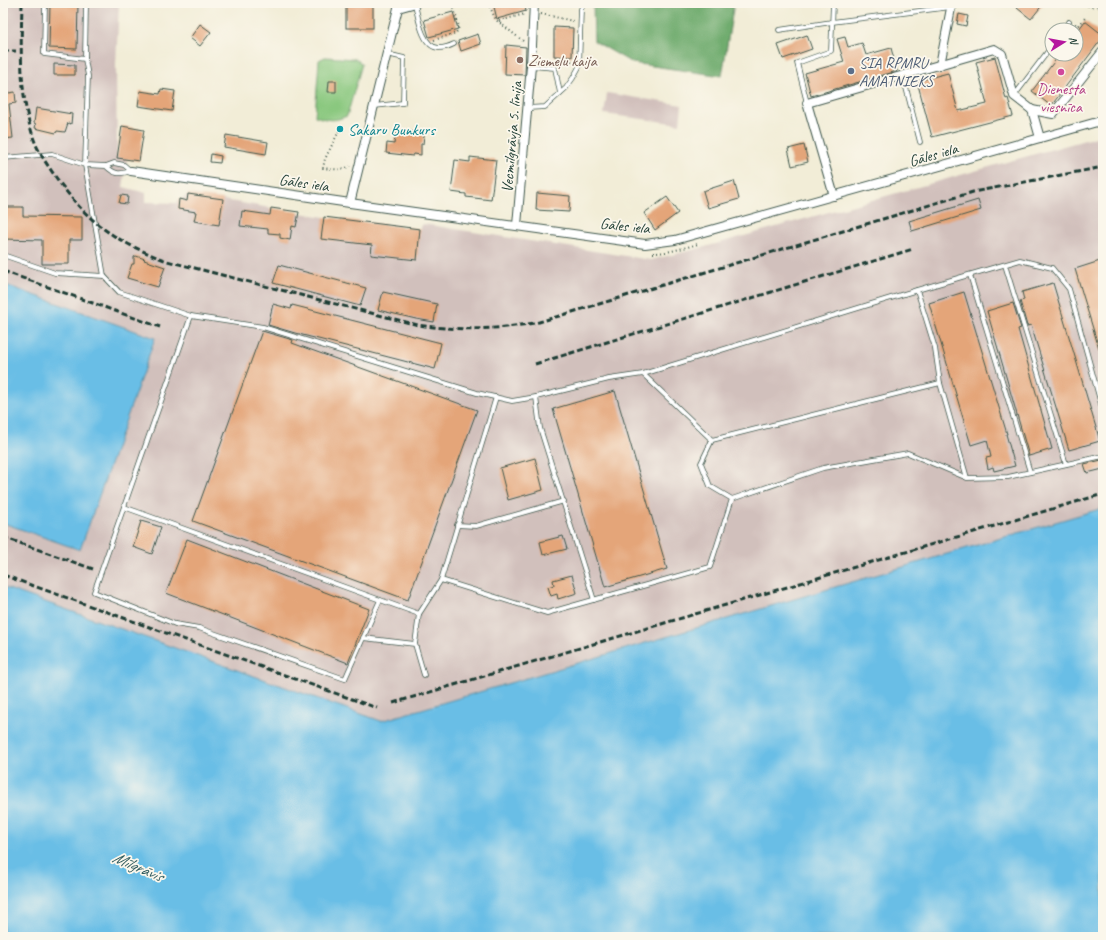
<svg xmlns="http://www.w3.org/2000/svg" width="1106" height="940" viewBox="0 0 1106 940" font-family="Caveat,sans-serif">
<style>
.industrial{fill:#d1c0bc}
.green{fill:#8ac87f;stroke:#54825a}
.forest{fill:#6fac6e;stroke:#477451}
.water{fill:#69bee6;stroke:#447e8d}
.building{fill:#e4a579}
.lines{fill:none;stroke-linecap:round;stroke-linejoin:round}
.lane-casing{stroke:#3f574c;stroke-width:5.5}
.street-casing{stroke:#3f574c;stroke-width:10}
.secondary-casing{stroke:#3f574c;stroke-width:12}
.path{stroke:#3f574c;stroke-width:2;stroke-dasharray:1 3;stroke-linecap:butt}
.lane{stroke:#fff;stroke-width:4}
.street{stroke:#fff;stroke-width:8}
.secondary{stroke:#fff;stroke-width:11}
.rail{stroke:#1f3d34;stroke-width:3;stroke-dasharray:6 3;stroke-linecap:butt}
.education-dot{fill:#8d6e63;stroke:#fbf7ec;stroke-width:1.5}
.service-dot{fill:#5c6f8a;stroke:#fbf7ec;stroke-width:1.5}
.hotel-dot{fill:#d1479c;stroke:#fbf7ec;stroke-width:1.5}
.culture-dot{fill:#0f9aa8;stroke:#fbf7ec;stroke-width:1.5}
.labels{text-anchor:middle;stroke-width:3.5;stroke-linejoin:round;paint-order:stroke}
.education-label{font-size:16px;fill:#785e54;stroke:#fbf7ec;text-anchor:start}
.service-label{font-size:16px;fill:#4e5e75;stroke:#fbf7ec;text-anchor:start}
.hotel-label{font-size:16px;fill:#b23c85;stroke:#fbf7ec}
.culture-label{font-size:16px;fill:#0d838f;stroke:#fbf7ec;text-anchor:start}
.street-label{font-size:16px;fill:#1f3d34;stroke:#fbf7ec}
.water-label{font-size:17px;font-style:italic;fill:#325d60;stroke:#fbf7ec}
</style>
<rect width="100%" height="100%" fill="#fbf7ec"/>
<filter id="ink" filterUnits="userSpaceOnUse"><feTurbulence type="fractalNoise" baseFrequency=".025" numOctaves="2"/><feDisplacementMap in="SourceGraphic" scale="8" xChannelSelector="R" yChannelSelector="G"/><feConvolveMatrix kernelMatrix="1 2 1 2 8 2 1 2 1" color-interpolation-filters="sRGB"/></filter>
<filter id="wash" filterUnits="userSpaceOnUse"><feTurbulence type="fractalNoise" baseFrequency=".012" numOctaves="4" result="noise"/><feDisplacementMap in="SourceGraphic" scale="16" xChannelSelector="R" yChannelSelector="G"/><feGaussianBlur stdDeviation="0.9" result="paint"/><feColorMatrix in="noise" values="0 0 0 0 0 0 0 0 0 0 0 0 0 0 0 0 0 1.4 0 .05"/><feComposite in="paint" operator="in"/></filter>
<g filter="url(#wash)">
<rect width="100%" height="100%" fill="#f2edd7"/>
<g class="industrial">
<path d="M 3,3 L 119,3 L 116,64 L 117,158 L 127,159 L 123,187 L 146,193 L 146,202 L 176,203 L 188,194 L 324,217 L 420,229 L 423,224 L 651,260 L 705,247 L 1103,135 L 1103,508 L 380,721 L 3,587 L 3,523 L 80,550 L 154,338 L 3,284 Z"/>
<path d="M 607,93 L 682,105 L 680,124 L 604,114 Z"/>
</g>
<path class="green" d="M 325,57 L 356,59 L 362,64 L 347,116 C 333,122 328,120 315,116 L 319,60 Z"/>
<path class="forest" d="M 593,3 L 734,3 L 722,76 L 632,63 L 594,41 Z"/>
<g class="water">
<path d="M 3,284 L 155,338 L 80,550 L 3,523 Z"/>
<path d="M 1103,508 L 1103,937 L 3,937 L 3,587 L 381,721 Z"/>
</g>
<g id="blocks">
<g class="building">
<path d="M 50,3 L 78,3 L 77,49 L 49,48 Z"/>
<rect x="346" y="3" width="27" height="25"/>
<path d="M 493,3 L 524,3 L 526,11 L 497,19 Z"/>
<path d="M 1020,3 L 1044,3 L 1031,19 L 1017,8 Z"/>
<path d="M 453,12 L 458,29 L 429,37 L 424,20 Z"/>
<path d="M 959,14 L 968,16 L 966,26 L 957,24 Z"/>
<path d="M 1085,21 L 1103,35 L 1103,37 L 1051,106 L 1032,91 L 1060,54 L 1076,54 L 1076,33 Z"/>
<path d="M 200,24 L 211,32 L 200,46 L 190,38 Z"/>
<path d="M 554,27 L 573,28 L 572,57 L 554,56 Z"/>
<path d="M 478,34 L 481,44 L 461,51 L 458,41 Z"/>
<path d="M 807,35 L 812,49 L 783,59 L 778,45 Z"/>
<path d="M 845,37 L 848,47 L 862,43 L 866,55 L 891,48 L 897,71 L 811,96 L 805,73 L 844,62 L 837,39 Z"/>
<path d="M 506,45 L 526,47 L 525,75 L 505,74 Z"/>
<path d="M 995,57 L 1006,99 L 1008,98 L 1013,116 L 932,137 L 917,81 L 948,73 L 958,111 L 987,104 L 976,62 Z"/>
<path d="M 54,64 L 75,65 L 75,75 L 54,75 Z"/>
<path d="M 329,81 L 336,81 L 336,92 L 328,92 Z"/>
<path d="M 161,89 L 175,91 L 172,111 L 138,106 L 140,91 L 160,94 Z"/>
<path d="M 15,92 L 16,103 L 9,104 L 13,138 L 3,139 L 3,94 Z"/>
<path d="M 36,108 L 72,114 L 71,124 L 68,123 L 65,132 L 57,131 L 56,133 L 35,128 L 36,124 L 34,123 Z"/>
<path d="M 122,126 L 144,130 L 139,161 L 117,158 Z"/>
<path d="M 396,130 L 418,132 L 424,136 L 423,144 L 421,144 L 421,155 L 414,154 L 413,156 L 386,153 L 387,143 L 394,144 Z"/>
<path d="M 226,135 L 268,142 L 266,154 L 224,147 Z"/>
<path d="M 804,145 L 808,162 L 792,166 L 788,149 Z"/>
<path d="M 211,154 L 221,156 L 220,163 L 210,162 Z"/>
<path d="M 470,157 L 496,160 L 491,200 L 466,197 L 466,194 L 451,192 L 455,160 L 470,162 Z"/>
<path d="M 734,181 L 739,199 L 708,208 L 703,191 Z"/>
<path d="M 537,193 L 570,196 L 569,212 L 536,210 Z"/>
<path d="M 188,194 L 223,199 L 219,225 L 194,221 L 196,212 L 178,209 L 179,199 L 187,201 Z"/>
<path d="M 121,195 L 128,196 L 127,204 L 119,203 Z"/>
<path d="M 667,197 L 678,213 L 655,230 L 644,213 Z"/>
<path d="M 978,200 L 981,210 L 912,231 L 909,221 Z"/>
<path d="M 3,207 L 23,207 L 23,216 L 82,217 L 82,240 L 69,240 L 69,264 L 42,264 L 42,240 L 3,239 Z"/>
<path d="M 271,208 L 299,212 L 296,227 L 292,226 L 290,240 L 280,238 L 280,234 L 268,233 L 268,229 L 240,226 L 242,211 L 270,215 Z"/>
<path d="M 324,217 L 420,229 L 417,260 L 371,255 L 372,245 L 321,239 Z"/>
<path d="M 136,256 L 145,259 L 144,260 L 165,267 L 158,287 L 127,278 L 132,264 L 134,264 L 134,257 Z"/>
<path d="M 1103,260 L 1103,354 L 1101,355 L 1075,269 Z"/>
<path d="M 279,265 L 366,288 L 360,306 L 273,283 Z"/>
<path d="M 1053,283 L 1100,441 L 1069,450 L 1031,325 L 1027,326 L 1020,301 L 1024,300 L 1022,292 Z"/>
<path d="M 383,292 L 437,304 L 434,322 L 416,319 L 378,310 Z"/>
<path d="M 964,292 L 1007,434 L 1006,434 L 1015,466 L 994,471 L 993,467 L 988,469 L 986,458 L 991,457 L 987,440 L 971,445 L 929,303 Z"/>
<path d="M 1013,303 L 1021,328 L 1018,329 L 1052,449 L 1029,456 L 987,311 Z"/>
<path d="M 273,304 L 291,309 L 292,305 L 441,343 L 436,365 L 435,369 L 295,333 L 268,325 Z"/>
<path d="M 262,331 L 293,340 L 292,343 L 477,410 L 408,600 L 193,521 Z"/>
<path d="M 615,391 L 667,569 L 605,587 L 553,409 Z"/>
<path d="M 535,458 L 543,490 L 508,500 L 500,468 Z"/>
<path d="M 1102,460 L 1103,469 L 1087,473 L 1084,464 Z"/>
<path d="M 141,521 L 161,527 L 152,554 L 133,547 Z"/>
<path d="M 563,536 L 567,549 L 543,555 L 540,542 Z"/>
<path d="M 187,539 L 369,609 L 348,663 L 166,593 Z"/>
<path d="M 572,575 L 577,593 L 558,599 L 557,594 L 551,596 L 548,587 L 554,585 L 553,580 Z"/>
</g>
</g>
</g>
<g filter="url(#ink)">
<use href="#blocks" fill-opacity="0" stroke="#3f574c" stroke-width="1"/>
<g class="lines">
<defs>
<g id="lane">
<path d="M 45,3 L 44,54 L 85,59"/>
<path d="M 86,3 L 85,59 L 88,76 L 85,165 L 106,166 L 114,163 L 124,165 L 131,171 C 119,175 114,174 106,166"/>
<path d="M 415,4 C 418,16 422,48 439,48 C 444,48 450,46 454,44"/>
<path d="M 779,30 L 832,22 L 951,7"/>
<path d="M 1064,30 L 1069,22"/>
<path d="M 531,66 L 555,68 L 560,93"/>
<path d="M 903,76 L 920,142"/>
<path d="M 1014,96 L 1052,46"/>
<path d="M 807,103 L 797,63 L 831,51 L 833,3"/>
<path d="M 374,106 L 403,103 L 404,58 L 387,54"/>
<path d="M 528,108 L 545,107 L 566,88 L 573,78 L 579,67 L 581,9 L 584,3"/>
<path d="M 3,158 L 52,154 L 85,165 L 104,276 L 119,292 L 191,316 L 94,592 L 175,624 L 199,628 L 345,679 L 380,600"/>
<path d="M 3,255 L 55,273 L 104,276"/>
<path d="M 1005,265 L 1066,464"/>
<path d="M 970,275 L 1030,472"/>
<path d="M 917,290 L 935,348 L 940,383"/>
<path d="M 191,316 L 263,327 L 477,393 L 512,401 L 536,397 L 609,379 L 643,374 L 917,290 L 1020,260 L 1052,268 L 1069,289 L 1103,411"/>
<path d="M 643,374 L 712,440"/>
<path d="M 536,397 L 540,428 L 594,600"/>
<path d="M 967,478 L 940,383 L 712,440 L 701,463 L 710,486 L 732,499 L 823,468 L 908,453 L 967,478 L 1008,477 L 1103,456"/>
<path d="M 124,507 L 419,614 L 441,580 L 547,613 L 710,567 L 732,499"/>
<path d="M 457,525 L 476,526 L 564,501"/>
<path d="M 441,580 L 496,397"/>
<path d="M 419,614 L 415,644 L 424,675"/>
<path d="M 363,638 L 415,644"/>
</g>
<g id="street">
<path d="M 398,8 L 416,3"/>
<path d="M 940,65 L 952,3"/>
<path d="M 1032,110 L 1053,114 L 1103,51"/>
<path d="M 131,171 L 350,203 L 645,244 L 675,240 L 1040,138 L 1097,122 L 1103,119"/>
<path d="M 834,196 L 807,103 L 994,49 L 1002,54 L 1014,96 L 1032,110 L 1040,138"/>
<path d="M 350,203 L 398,8 L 398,3"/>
<path d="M 517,225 L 531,66 L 534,3"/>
</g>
<path id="secondary" d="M 1102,3 L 1103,4"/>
</defs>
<use href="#lane" class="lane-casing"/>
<use href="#street" class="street-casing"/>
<use href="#secondary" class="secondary-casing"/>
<g class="path">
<path d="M 488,3 L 496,20 L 523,41"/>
<path d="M 550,3 L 560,4 L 564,3"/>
<path d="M 1076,3 L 1093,7"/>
<path d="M 541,14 L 573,21"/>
<path d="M 499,21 L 525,14"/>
<path d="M 1075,24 L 1079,25 L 1085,18"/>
<path d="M 434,40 L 456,33 L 459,27 L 453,5"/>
<path d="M 555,61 L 573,61"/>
<path d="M 339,131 L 325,159 L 323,168 C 332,169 342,171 350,166"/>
<path d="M 653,253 C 669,253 683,248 698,244"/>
</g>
<use href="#lane" class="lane"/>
<use href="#street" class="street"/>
<use href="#secondary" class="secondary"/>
<g class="rail">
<path d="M 22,3 C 21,47 19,91 32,133 C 36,149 46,163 55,176 C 88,223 114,241 167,261 L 418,325 C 459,331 498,330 539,322 L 973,192 L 1103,167"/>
<path d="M 3,51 L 16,51"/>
<path d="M 3,271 L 160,327"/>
<path d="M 535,364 L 913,249"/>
<path d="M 3,537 L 93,569"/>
<path d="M 3,575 L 377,708"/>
<path d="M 393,703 L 1103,494"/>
</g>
</g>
</g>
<circle class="education-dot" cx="520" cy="60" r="4"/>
<circle class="service-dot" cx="851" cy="71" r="4"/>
<circle class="hotel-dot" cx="1061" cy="72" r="4"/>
<circle class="culture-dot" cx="340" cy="129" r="4"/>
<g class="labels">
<g class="education-label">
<text x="528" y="66">Ziemeļu kaija</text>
</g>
<g class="service-label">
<text x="859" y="68">SIA RPMRU<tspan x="859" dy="18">AMATNIEKS</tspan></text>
</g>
<g class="hotel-label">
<text x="1061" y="94">Dienesta<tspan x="1061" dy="18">viesnīca</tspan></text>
</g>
<g class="culture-label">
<text x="348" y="135">Sakaru Bunkurs</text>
</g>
<g class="street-label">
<text transform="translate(511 137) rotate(-85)" y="6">Vecmīlgrāvja 5. līnija</text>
<text transform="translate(933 154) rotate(-16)" y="6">Gāles iela</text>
<text transform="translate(304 182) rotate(8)" y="6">Gāles iela</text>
<text transform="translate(625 225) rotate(6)" y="6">Gāles iela</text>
</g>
<g class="water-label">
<text transform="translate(138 866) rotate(23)" y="6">Mīlgrāvis</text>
</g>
</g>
<rect width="1106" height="940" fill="none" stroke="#fbf7ec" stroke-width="16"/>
<g transform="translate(1064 42) rotate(79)"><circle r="19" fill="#fbf7ec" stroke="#a3ada2"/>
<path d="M0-3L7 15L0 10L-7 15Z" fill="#b5179e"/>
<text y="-6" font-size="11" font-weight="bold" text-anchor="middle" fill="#1f3d34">N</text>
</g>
</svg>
